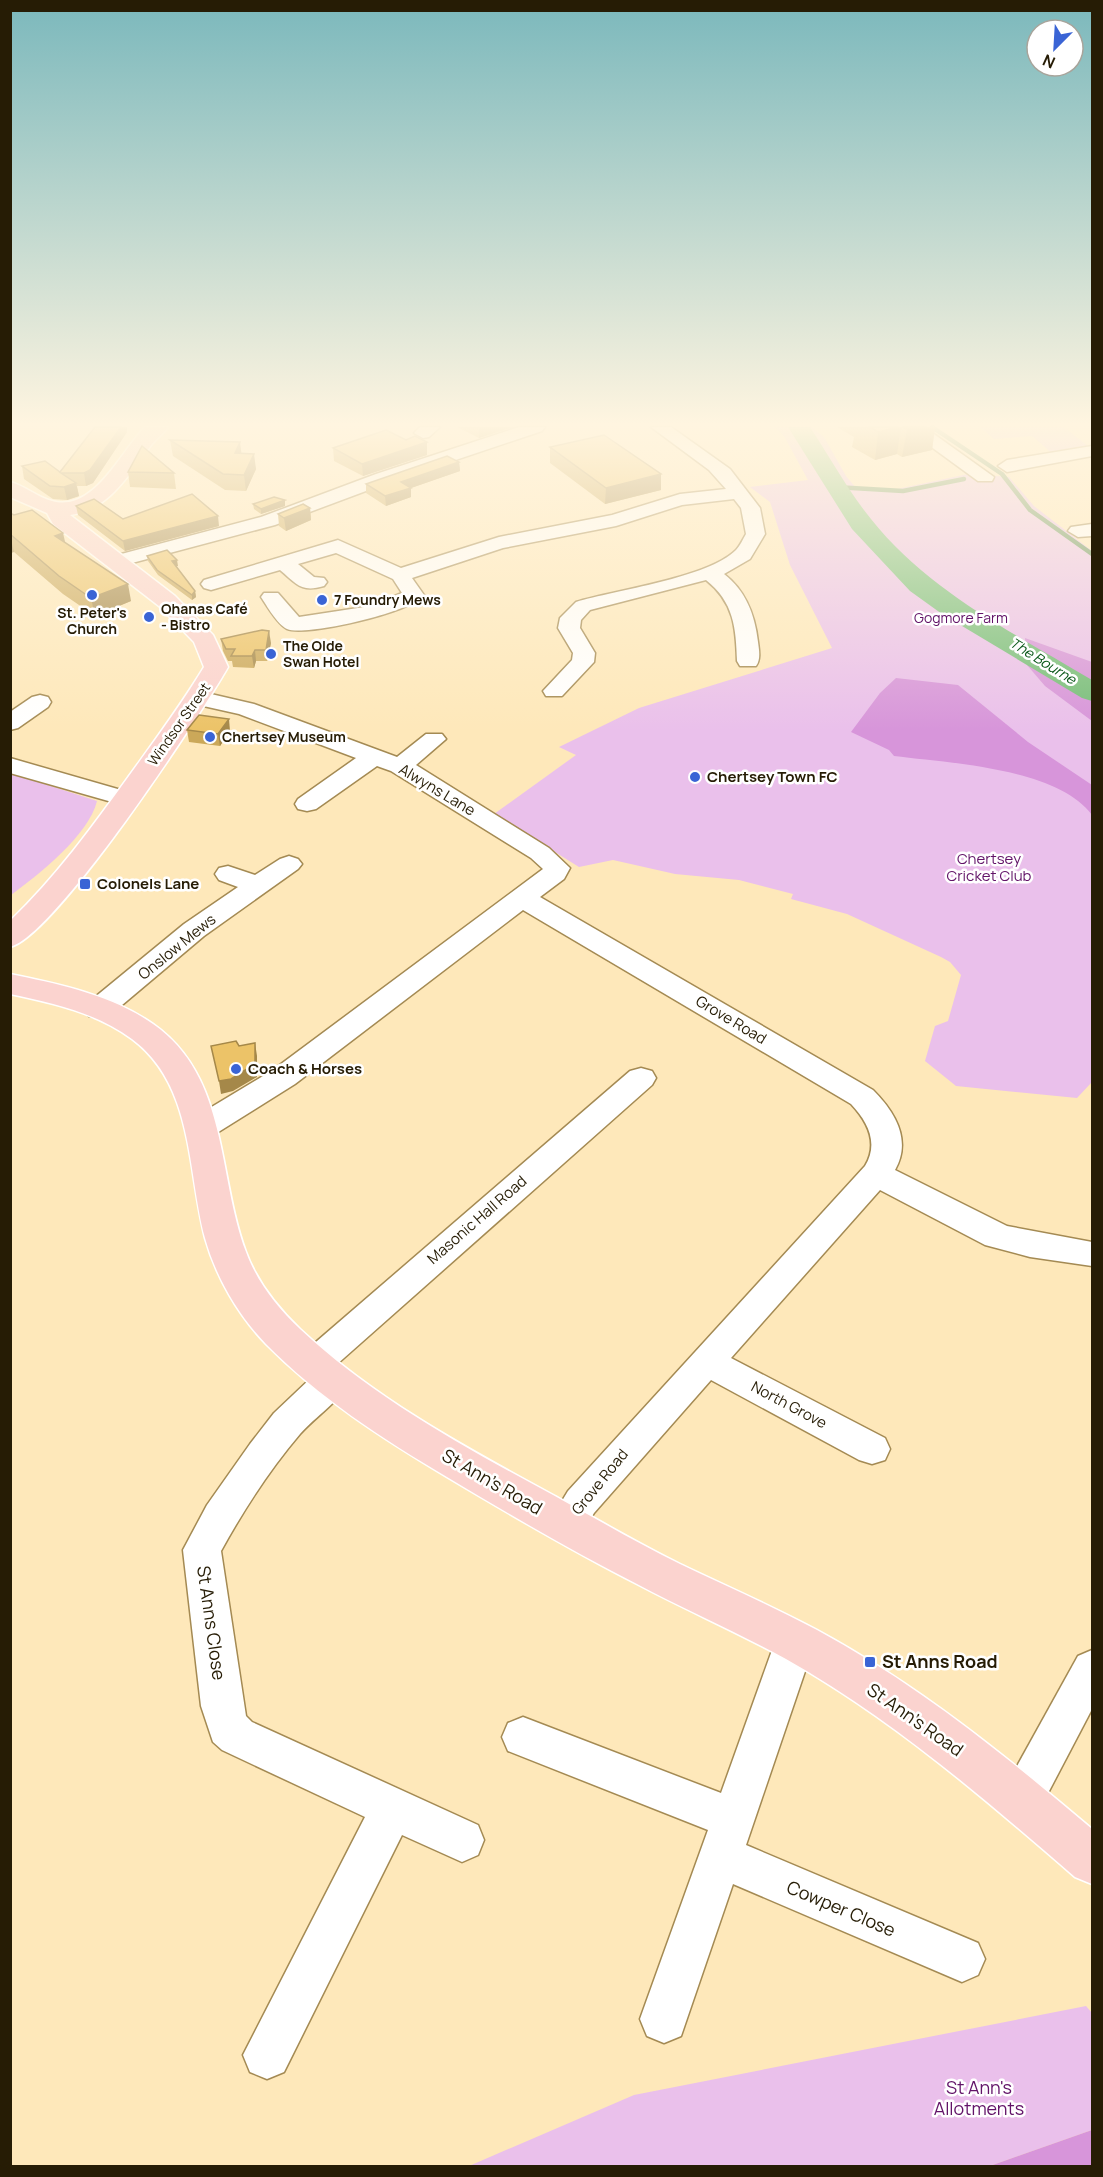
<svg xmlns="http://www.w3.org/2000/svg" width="1103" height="2177" viewBox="0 0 1103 2177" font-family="Manrope,sans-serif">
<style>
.green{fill:#eac0eb}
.forest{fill:#d795da}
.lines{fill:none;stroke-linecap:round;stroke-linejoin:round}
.stream{stroke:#5f8d57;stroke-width:4.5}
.river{fill:#77bd7a;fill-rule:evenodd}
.minor-casing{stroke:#a48a53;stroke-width:3}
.major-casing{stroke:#fff;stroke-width:3}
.minor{fill:#fff;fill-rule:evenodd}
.major{fill:#fbd3cf;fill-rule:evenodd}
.wall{fill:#cba859}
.shaded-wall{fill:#a58849}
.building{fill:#ecc368;stroke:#a58849;stroke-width:1.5}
.poi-dot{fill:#3a64d5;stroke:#fff;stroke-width:2}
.labels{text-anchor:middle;stroke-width:5;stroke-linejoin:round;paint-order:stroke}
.far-poi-label{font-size:14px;font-weight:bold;fill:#261c05;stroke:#fff;text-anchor:start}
.far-park-label{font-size:14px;fill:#621368;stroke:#fff}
.far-water-label{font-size:14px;font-style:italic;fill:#0a5819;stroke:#fff}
.far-street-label{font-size:14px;fill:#261c05;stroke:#fff}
.poi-label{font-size:15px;font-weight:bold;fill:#261c05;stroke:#fff;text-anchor:start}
.street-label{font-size:15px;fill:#261c05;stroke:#fff}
.park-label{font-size:15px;fill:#621368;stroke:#fff}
.near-street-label{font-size:18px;fill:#261c05;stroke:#fff}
.near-poi-label{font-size:18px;font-weight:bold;fill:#261c05;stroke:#fff;text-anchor:start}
.near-park-label{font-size:18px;fill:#621368;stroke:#fff}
</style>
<rect width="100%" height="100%" fill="#fee8ba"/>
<g class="green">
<path d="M 775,427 L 812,427 L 824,437 L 846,476 L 856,488 L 897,489 L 968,474 L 1009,477 L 1034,506 L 1092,551 L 1092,1082 L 1077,1098 L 956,1086 L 925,1061 L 935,1026 L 948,1021 L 961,975 L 950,962 L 941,957 L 847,914 L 791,899 L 793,894 L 739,880 L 675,874 L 613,860 L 579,867 L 494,814 L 576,755 L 559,747 L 639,708 L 832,648 L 790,565 L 770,502 L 750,487 L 808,480 L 784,436 Z"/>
<path d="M 980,427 L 1064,427 L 1089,447 L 1052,453 L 1032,436 L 994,439 Z"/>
<path d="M 11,773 L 97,801 C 89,835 38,875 11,895 Z"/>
<path d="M 1086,2006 L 1092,2013 L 1092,2130 L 990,2166 L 469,2166 L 634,2095 Z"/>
</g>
<g class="forest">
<path d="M 1025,638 L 1092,662 L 1092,721 L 1045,686 L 1027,665 Z"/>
<path d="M 896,678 L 958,685 L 1028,742 L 1092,785 L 1092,815 C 1058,768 949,763 894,756 L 889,750 L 851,732 L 880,693 Z"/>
<path d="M 1092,2130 L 1092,2166 L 990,2166 Z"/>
</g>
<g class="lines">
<g class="stream">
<path d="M 932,427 L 1002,474 L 1030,510 L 1092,554"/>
<path d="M 835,487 L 903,491 L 964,479"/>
</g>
<path class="river" d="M 788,427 L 810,427 C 830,457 848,491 871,519 C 929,592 1014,633 1092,680 L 1092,701 L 1082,698 L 942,614 L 910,591 L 852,529 Z"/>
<defs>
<g id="minor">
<path d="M 420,427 L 440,427 L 429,437 L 423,438 L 414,433 Z"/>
<path d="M 519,427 L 545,427 L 542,431 L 390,482 L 275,525 L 117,567 L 110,565 L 107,561 L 110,557 L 261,517 L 376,474 Z"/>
<path d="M 651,427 L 671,427 L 730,469 L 760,508 L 765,534 L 750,559 L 724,574 C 746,591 755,615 758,642 C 759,650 761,659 756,666 L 740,666 L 737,661 C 736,628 734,602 706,580 L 590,610 L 581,620 L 580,628 L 595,653 L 594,662 L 562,696 L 546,696 L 543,691 L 572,660 L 573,653 L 558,628 L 560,618 L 576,602 C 615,590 708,578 736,550 C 740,546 743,539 746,534 L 741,508 L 734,499 L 682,505 L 616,526 L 503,548 L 412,578 L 424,595 C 413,612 305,637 287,629 C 277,624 267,606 261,597 L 264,593 L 278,593 L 299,617 L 371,606 L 402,593 L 393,579 L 336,553 L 298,564 L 314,577 L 324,578 L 327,582 L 324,586 C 301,593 297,584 280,570 L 211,590 L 204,588 L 201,584 L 204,580 L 338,540 L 401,568 L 499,537 L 612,515 L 680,494 L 726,489 L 709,470 Z"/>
<path d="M 904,427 L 924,427 L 994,477 L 992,481 L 978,481 Z"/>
<path d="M 1092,446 L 1092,456 L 1007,472 L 998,466 L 1007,460 Z"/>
<path d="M 1092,524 L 1092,536 L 1078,537 L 1068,531 L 1071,527 Z"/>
<path d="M 198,691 L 254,704 L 397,757 L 426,734 L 442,734 L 446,739 L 416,765 L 549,848 L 570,868 L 564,879 L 540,897 L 873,1090 C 895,1112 912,1140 895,1170 L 1007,1226 L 1092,1242 L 1092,1266 L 1030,1257 L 985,1245 L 880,1190 L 731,1358 L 885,1438 L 890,1449 L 885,1460 L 872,1464 L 859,1460 L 711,1380 L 594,1513 C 582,1533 579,1545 554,1536 L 548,1524 L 568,1491 L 865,1166 C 879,1143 868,1122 851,1104 L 523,910 L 295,1084 L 212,1136 L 201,1139 L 190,1136 L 186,1128 L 190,1120 L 273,1070 L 543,869 L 531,858 L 391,771 L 377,766 L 316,809 L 307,811 L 298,809 L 295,804 L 298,799 L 356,758 L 239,714 L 190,703 L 187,698 L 190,693 Z"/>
<path d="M 40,695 L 48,697 L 51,702 L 48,707 L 18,728 L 10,730 L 10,712 L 32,697 Z"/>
<path d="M 10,758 L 135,794 L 138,799 L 135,804 L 126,806 L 10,773 Z"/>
<path d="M 289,856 L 298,859 L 302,864 L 298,869 L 204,936 L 109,1016 L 99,1018 L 89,1016 L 85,1009 L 89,1002 L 184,924 L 238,887 L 219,880 L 215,874 L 219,868 L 228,866 L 255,875 L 280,859 Z"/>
<path d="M 641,1068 L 652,1071 L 656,1078 L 652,1085 L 335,1366 L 346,1370 L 351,1380 C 339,1402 316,1416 300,1434 C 270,1469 243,1511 221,1551 L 246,1716 L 252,1722 L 478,1825 L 484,1840 L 478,1855 L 462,1862 L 402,1835 L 284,2072 L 267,2079 L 250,2072 L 243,2055 L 365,1817 L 222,1750 L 213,1742 L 201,1706 L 183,1550 L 207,1505 L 250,1444 L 274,1413 L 312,1377 L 302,1374 L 296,1364 L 302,1354 L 630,1071 Z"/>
<path d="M 795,1624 L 809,1629 L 815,1642 L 746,1845 L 978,1943 L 985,1959 L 978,1975 L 962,1982 L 733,1884 L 681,2036 L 664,2043 L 647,2036 L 640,2019 L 708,1830 L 508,1751 L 502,1737 L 508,1723 L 523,1717 L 721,1793 L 775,1642 L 781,1629 Z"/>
<path d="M 1092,1650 L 1092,1709 L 1036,1816 L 1021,1822 L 1006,1816 L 999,1801 L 1006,1786 L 1078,1656 Z"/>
</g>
<g id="major">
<path d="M 145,427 L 168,427 C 162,435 154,440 149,448 C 128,476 108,510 70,515 L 175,596 L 213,635 L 228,667 C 200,716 55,936 10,947 L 10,921 C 56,877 92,827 129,776 C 155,740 181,705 204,667 L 194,642 L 159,606 L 53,524 L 47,513 L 10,497 L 10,482 C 25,486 37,497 52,501 C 94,513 121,451 145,427 Z"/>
<path d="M 10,974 C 59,984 112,995 153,1024 C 229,1077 217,1175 246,1252 C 257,1282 277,1307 300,1329 C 374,1398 464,1447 553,1495 C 595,1518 637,1543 680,1564 C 726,1586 772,1606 817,1630 C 917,1684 1006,1756 1092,1829 L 1092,1884 L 1075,1877 C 984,1798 891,1718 786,1659 C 737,1632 686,1610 637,1584 C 572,1551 509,1514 447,1477 C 383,1439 318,1397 266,1344 C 238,1315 216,1277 205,1238 C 187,1170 194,1085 132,1039 C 97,1013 53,1003 10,994 Z"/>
</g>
</defs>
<use href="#minor" class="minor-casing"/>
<use href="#major" class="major-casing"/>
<use href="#minor" class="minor"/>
<use href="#major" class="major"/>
</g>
<g class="wall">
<path d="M 457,427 L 513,427 L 479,438 Z"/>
<path d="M 837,427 L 935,427 L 932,450 L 902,457 L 897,454 L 875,460 L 852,447 L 854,437 Z"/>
<path d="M 127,432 L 93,483 L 86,486 L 77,486 L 79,496 L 67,500 L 53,499 L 24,479 L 22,466 L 60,472 Z"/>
<path d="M 170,440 L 241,453 L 256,469 L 246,491 L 225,490 L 173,456 Z"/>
<path d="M 406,440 L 427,442 L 427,455 L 363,476 L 334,461 L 333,448 Z"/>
<path d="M 550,447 L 661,490 L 605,504 L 550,463 Z"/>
<path d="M 459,462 L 460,471 L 411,488 L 411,497 L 386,506 L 366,493 L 366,484 Z"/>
<path d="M 128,472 L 174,473 L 176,489 L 130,487 Z"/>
<path d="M 253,504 L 285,506 L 261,514 L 254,509 Z"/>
<path d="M 76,506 L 123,519 L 219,526 L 125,551 L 78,515 Z"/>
<path d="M 310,508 L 311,520 L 286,531 L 279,526 L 278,514 Z"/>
<path d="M 10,513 L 65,542 L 131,601 L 95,616 L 63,594 L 14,552 L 10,553 Z"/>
<path d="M 147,556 L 178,566 L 176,566 L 195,591 L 196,597 L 192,600 L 158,575 L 148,561 Z"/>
<path d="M 221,639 L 271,643 L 267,661 L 256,661 L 254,668 L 233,667 L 232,661 L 228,661 L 223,651 Z"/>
<path d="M 187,730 L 230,731 L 220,746 L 189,742 Z"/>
</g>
<g class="shaded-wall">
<path d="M 121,427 L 127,427 L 127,432 L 93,483 L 86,486 L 84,473 Z"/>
<path d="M 479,427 L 513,427 L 479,438 Z"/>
<path d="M 898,427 L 901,427 L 897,454 L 875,460 L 878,432 Z"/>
<path d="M 915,427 L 935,427 L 932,450 L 902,457 L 907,429 Z"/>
<path d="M 240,442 L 242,458 L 235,453 Z"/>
<path d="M 427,442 L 427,455 L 363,476 L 362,464 Z"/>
<path d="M 254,454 L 256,469 L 246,491 L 244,475 Z"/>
<path d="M 459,462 L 460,471 L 411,488 L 411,497 L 386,506 L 385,496 L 401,482 Z"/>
<path d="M 661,474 L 661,490 L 605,504 L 606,488 Z"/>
<path d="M 76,483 L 79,496 L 67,500 L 64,487 Z"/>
<path d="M 285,500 L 285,506 L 261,514 L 261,509 Z"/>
<path d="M 310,508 L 311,520 L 286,531 L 284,518 Z"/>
<path d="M 218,516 L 219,526 L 125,551 L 123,541 Z"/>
<path d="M 63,533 L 67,550 L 55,536 Z"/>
<path d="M 10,535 L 14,552 L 10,553 Z"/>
<path d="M 177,560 L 178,566 L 173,567 L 172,561 Z"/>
<path d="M 128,584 L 131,601 L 95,616 L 91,598 Z"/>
<path d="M 195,591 L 196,597 L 192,600 L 192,595 Z"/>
<path d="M 269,631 L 271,643 L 267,661 L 266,650 Z"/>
<path d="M 255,650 L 256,661 L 254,668 L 252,656 Z"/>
<path d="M 229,719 L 230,731 L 220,746 L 218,734 Z"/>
<path d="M 255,1043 L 257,1056 L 257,1077 L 233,1091 L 221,1094 L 219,1081 Z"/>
</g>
<g class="building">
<path d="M 95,427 L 121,427 L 90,470 L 84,473 L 61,473 L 76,483 L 64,487 L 50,486 L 22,466 L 45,461 L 60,472 Z"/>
<path d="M 870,427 L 898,427 L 878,432 Z"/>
<path d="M 903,427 L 915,427 L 907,429 Z"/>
<path d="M 386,430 L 406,440 L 415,436 L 427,442 L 362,464 L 333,448 Z"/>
<path d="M 604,435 L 661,474 L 606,488 L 550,447 Z"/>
<path d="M 170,440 L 240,442 L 235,453 L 254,454 L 244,475 L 223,474 Z"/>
<path d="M 142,446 L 174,473 L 128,472 Z"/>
<path d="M 447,456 L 459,462 L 401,482 L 411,488 L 385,496 L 366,484 Z"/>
<path d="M 192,494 L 218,516 L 123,541 L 76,506 L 94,499 L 123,519 Z"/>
<path d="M 274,497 L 285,500 L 261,509 L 253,504 Z"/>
<path d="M 303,504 L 310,508 L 284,518 L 278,514 Z"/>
<path d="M 32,510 L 63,533 L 55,536 L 128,584 L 91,598 L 59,576 L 10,534 L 10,513 L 14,515 Z"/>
<path d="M 167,550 L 177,560 L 172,561 L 195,591 L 192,595 L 157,570 L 147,556 Z"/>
<path d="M 262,630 L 269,631 L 266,650 L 255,650 L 252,656 L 231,656 L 235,649 L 226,649 L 221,639 Z"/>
<path d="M 199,715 L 229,719 L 218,734 L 187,730 Z"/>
<path d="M 236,1041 L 239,1046 L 255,1043 L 255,1064 L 231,1079 L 219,1081 L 211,1046 Z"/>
</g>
<linearGradient id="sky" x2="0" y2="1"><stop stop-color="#7bb8bc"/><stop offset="0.58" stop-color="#fff5e0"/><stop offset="1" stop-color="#fff5e0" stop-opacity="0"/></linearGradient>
<rect width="1103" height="731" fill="url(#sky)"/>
<g class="poi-dot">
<circle cx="92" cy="595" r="6"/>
<circle cx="322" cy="600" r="6"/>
<circle cx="149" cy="617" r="6"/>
<circle cx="271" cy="654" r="6"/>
<circle cx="210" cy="737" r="6"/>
<circle cx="695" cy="777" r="6"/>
<rect x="79" y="878" width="12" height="12" rx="3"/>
<circle cx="236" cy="1069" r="6"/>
<rect x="864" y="1656" width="12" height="12" rx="3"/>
</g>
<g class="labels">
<g class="far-poi-label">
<text x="334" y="605">7 Foundry Mews</text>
<text x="161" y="614">Ohanas Café<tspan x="161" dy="16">- Bistro</tspan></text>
<text x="92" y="618" text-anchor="middle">St. Peter's<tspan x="92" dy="16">Church</tspan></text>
<text x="283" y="651">The Olde<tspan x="283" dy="16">Swan Hotel</tspan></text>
<text x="222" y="742">Chertsey Museum</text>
</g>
<g class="far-park-label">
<text x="961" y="623">Gogmore Farm</text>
</g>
<g class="far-water-label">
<text transform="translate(1043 661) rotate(32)" y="5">The Bourne</text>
</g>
<g class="far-street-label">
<text transform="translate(179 724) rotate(-55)" y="5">Windsor Street</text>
</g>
<g class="poi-label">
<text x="707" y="782">Chertsey Town FC</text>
<text x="97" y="889">Colonels Lane</text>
<text x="248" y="1074">Coach &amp; Horses</text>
</g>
<g class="street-label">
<text transform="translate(437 790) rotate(31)" y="5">Alwyns Lane</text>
<text transform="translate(177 947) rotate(-39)" y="5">Onslow Mews</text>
<text transform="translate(731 1020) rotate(31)" y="5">Grove Road</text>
<text transform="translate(477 1220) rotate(-41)" y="5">Masonic Hall Road</text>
<text transform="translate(789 1405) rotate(28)" y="5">North Grove</text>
<text transform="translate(600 1482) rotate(-51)" y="5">Grove Road</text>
</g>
<g class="park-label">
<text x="989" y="864">Chertsey<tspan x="989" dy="17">Cricket Club</tspan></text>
</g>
<g class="near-street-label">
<text transform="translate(492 1482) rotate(30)" y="6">St Ann's Road</text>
<text transform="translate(211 1623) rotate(82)" y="6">St Anns Close</text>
<text transform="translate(915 1720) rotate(35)" y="6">St Ann's Road</text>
<text transform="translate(841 1909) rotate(23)" y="6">Cowper Close</text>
</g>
<g class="near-poi-label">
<text x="882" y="1668">St Anns Road</text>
</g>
<g class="near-park-label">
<text x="979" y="2094">St Ann's<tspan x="979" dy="21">Allotments</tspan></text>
</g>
</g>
<rect width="1103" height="2177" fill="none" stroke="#261c05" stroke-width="24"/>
<g transform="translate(1055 48) rotate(204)"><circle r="28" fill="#ffffff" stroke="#a8a49b" stroke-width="1.5"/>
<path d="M0-4.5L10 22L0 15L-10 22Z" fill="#3a64d5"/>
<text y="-9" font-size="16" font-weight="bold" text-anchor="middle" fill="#261c05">N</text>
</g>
</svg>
